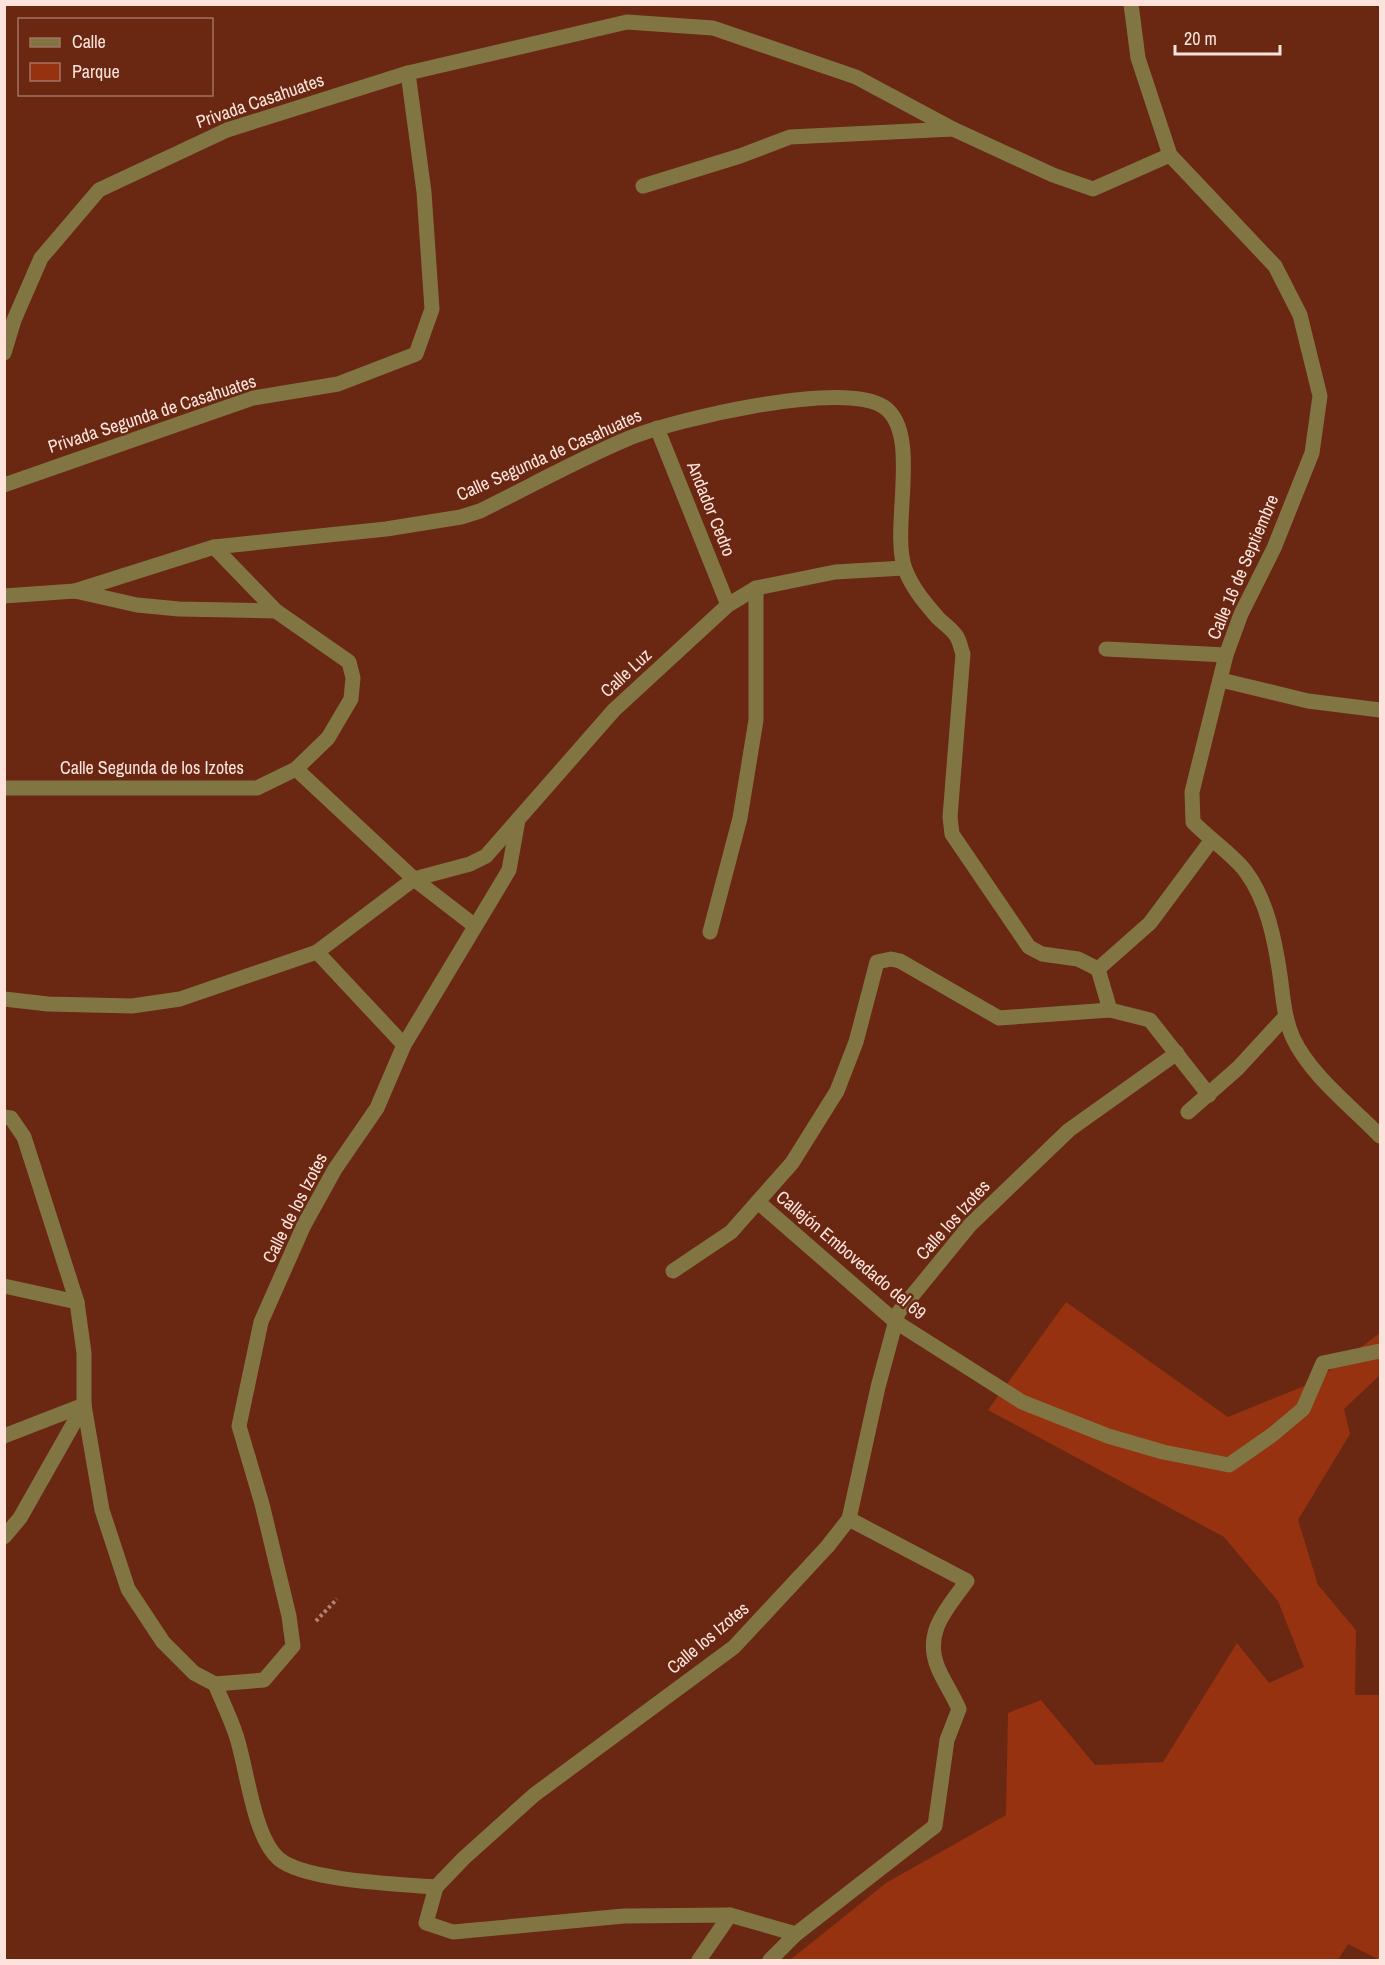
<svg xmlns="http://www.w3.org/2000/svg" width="1385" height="1965" viewBox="0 0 1385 1965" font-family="'Archivo Narrow',sans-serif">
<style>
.green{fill:#963210}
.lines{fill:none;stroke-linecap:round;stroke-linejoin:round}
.path{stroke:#b38475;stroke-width:4;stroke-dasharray:3 3;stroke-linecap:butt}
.minor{stroke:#817643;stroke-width:15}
.labels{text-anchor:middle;stroke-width:5;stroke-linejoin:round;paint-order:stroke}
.street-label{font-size:18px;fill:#fde3db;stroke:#6a2712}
</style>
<rect width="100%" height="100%" fill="#6a2712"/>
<path class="green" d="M 1066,1302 L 1228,1417 L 1314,1382 L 1380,1333 L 1380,1375 L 1344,1409 L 1350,1434 L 1298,1520 L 1318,1585 L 1356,1630 L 1355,1695 L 1380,1695 L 1380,1960 L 1348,1944 L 1338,1960 L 790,1960 L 886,1883 L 1006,1815 L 1008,1713 L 1041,1700 L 1095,1765 L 1163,1762 L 1237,1643 L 1269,1683 L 1304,1667 L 1278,1601 L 1224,1537 L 988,1410 Z"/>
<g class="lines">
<path class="path" d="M 316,1621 L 337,1599"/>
<g class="minor">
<path d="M 1131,4 L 1138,58 L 1170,155 L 1275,266 L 1300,315 L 1320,396 L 1312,453 L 1274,548 L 1241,614 L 1226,655 L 1192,792 L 1193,822 C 1208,838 1236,857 1246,872 C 1267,900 1275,941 1280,975 C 1283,996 1284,1018 1293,1038 C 1311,1076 1351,1106 1380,1136"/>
<path d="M 643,186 L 740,156 L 790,137 L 953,129"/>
<path d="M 4,353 L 14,320 L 41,258 L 99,190 L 227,130 L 408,73 L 627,22 L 713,28 L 856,77 L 953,129 L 1053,175 L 1093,189 L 1170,155"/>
<path d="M 657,428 L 728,605"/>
<path d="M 4,485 L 253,398 L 338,384 L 416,354 L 432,309 L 424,192 L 408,73"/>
<path d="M 75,591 L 214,547 L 386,529 L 461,517 L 480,511 C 529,487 577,460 627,439 C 672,420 844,379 884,407 C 922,433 890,529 905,569 C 912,588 925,603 938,618 C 944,624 953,630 957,637 C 960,642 961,649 963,654 L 950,817 L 952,834 L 1029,947 L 1042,954 L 1078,959 L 1098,969 L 1110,1010 L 1150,1020 L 1209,1095"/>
<path d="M 4,596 L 75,591 L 137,605 L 179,609 L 276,611"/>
<path d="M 1106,649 L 1226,655"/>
<path d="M 1221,680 L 1308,701 L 1380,710"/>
<path d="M 296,769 L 414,879 L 475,926"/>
<path d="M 4,788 L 257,788 L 296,769 L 328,738 L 351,699 L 353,678 L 349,662 L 276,611 L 214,547"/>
<path d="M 710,932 L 740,818 L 756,720 L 756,588"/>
<path d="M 317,952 L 404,1045"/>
<path d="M 1098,969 L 1150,923 L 1211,841"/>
<path d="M 4,999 L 48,1004 L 132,1006 L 180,999 L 317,952 L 414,879 L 470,864 L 486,856 L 614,710 L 728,605 L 756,588 L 835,572 L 904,568"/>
<path d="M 1188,1112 L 1238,1068 L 1286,1016"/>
<path d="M 4,1117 L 11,1118 L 24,1137 L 77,1302 L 84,1353 L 84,1405 L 102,1510 L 128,1589 L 163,1642 L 194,1673 L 215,1684 L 264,1680 L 293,1646 L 289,1616 L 262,1504 L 239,1426 L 261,1322 L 304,1225 L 335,1169 L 377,1108 L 404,1045 L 509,870 L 518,820"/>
<path d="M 758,1202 L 896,1322 L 1022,1402 L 1108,1436 L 1163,1452 L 1229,1465 L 1272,1435 L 1303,1409 L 1323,1363 L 1380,1351"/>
<path d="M 673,1271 L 731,1232 L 792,1163 L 837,1091 L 856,1042 L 877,962 L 891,959 L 900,961 L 999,1018 L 1110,1010"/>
<path d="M 4,1286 L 77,1302"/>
<path d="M 4,1436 L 84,1405"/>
<path d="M 4,1537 L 20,1518 L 84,1405"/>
<path d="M 215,1684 C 222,1701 230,1717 236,1735 C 247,1767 253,1837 279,1859 C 305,1881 400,1884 436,1887"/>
<path d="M 796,1934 L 730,1915 L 624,1916 L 453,1932 L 426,1923 L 436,1887 L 464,1858 L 534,1795 L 734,1647 L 827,1547 L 849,1519 L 878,1387 L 898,1313 L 970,1225 L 1069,1130 L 1177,1053"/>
<path d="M 699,1960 L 730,1915"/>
<path d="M 770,1960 L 796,1934 L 935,1826 L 947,1740 L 959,1709 C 953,1695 944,1682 938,1668 C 923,1632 947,1609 967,1581 L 849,1519"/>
</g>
</g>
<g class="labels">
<g class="street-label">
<text transform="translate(260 101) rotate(-19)" y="6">Privada Casahuates</text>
<text transform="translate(152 414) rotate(-18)" y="6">Privada Segunda de Casahuates</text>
<text transform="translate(549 455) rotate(-24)" y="6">Calle Segunda de Casahuates</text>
<text transform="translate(711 509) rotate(68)" y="6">Andador Cedro</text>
<text transform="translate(1243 567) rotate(-67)" y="6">Calle 16 de Septiembre</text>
<text transform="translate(626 673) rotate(-43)" y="6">Calle Luz</text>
<text x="152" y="774">Calle Segunda de los Izotes</text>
<text transform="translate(295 1208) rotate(-63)" y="6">Calle de los Izotes</text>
<text transform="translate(953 1220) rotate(-48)" y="6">Calle los Izotes</text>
<text transform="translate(851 1255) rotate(40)" y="6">Callejón Embovedado del 69</text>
<text transform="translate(708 1638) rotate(-40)" y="6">Calle los Izotes</text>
</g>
</g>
<rect width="1385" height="1965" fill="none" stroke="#fde3db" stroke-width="12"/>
<rect x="18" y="18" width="195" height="78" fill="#6a2712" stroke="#a57262" stroke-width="1.5"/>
<rect x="30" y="38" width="30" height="9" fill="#817643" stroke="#a57262" stroke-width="1.5"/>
<text x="72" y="48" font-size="18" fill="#fde3db">Calle</text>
<rect x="30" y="63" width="30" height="18" fill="#963210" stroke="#a57262" stroke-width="1.5"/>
<text x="72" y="78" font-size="18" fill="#fde3db">Parque</text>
<path d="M1175 45v9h105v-9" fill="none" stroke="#fde3db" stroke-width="3"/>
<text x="1184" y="45" font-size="18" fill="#fde3db" stroke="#6a2712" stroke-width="4.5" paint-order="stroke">20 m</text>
</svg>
